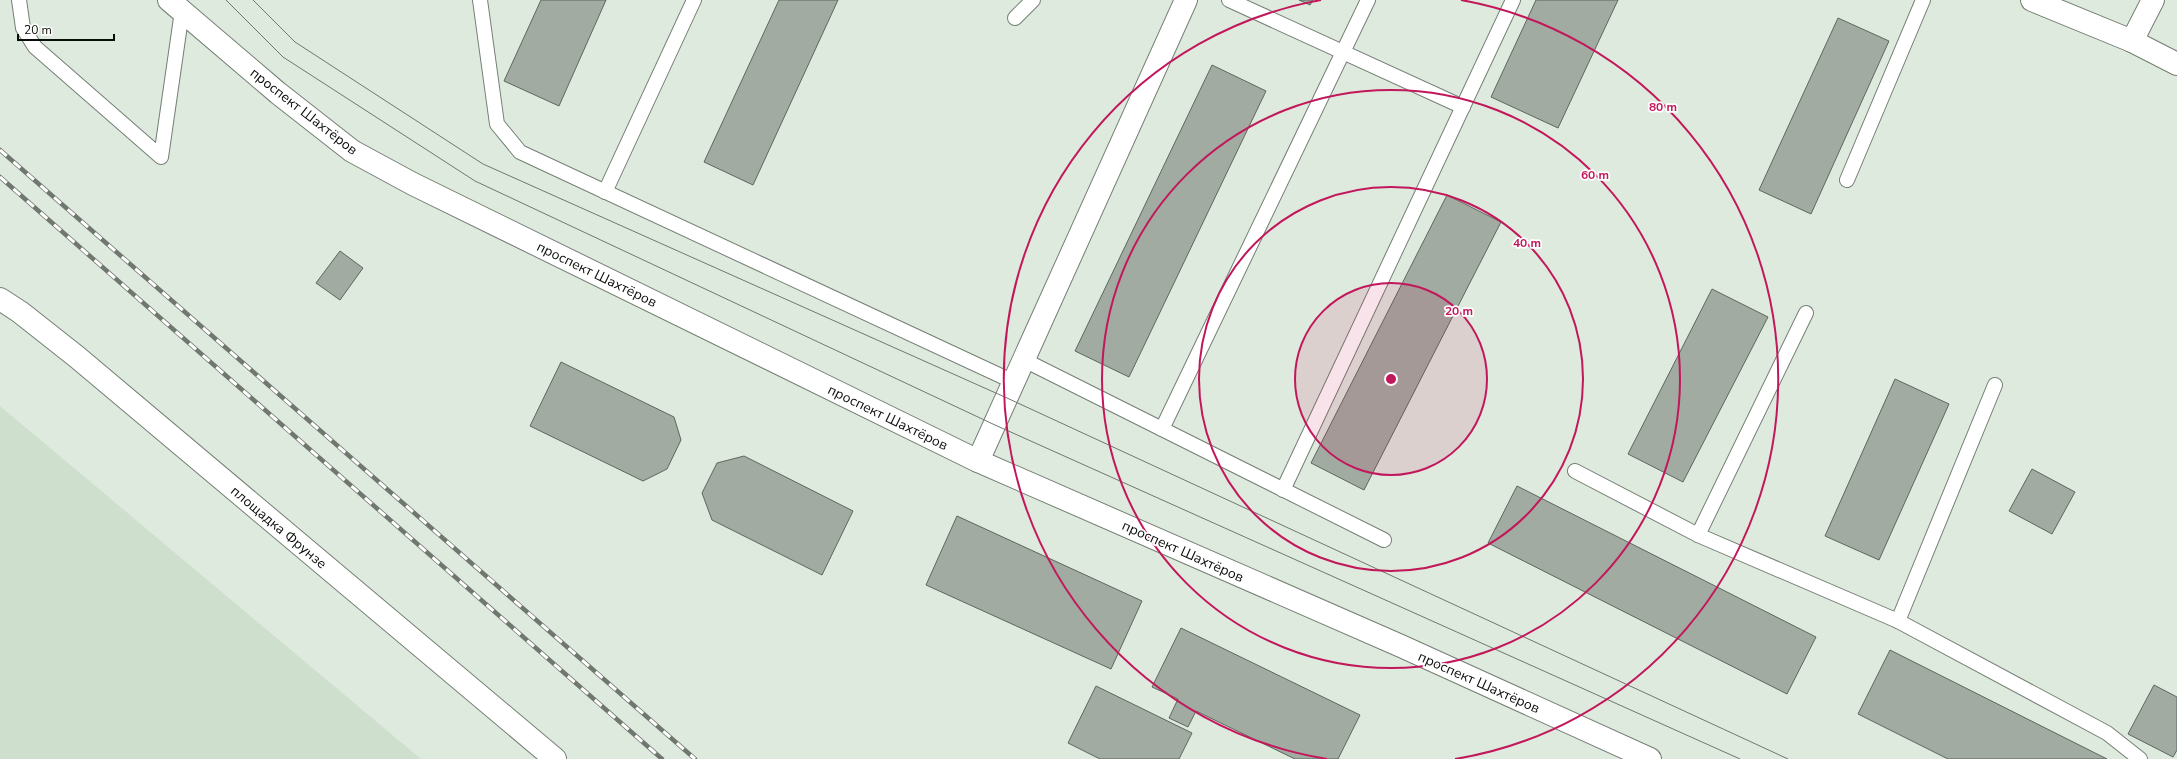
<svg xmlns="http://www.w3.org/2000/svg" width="2177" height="759" viewBox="0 0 2177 759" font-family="'Nunito Sans',sans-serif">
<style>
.built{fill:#cedfce}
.building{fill:#a1aba1;stroke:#5d675d}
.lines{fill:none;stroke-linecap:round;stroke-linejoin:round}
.service-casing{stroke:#757f75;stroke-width:16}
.minor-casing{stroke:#757f75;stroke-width:24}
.primary-casing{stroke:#757f75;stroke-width:24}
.service{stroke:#fff;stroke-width:14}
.minor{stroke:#fff;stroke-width:22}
.primary{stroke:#fff;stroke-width:22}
.tram{stroke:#70776f;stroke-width:1}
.rail-casing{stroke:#70776f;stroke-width:4.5}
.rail{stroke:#fff;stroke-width:3;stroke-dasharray:9;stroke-linecap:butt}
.ring{fill:none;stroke:#c2185b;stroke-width:2}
.labels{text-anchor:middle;stroke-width:3.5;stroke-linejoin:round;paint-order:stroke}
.street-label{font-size:14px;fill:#090d09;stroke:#fff}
.centre{fill:#c2185b;stroke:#fff;stroke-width:2}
.ring-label{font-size:12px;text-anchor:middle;font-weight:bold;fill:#c2185b;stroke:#fff;stroke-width:3.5;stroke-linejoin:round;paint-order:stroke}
</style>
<rect width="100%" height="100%" fill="#dfeade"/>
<path class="built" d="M 0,406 L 421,759 L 0,759 Z"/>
<g class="building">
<path d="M 541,0 L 606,0 L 559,106 L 504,81 Z"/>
<path d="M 779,0 L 838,0 L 753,185 L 704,162 Z"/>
<path d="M 1299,0 L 1313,0 L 1310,5 Z"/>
<path d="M 1536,0 L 1618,0 L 1558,128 L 1491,97 Z"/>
<path d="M 1838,18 L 1889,41 L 1811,214 L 1759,190 Z"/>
<path d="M 1212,65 L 1266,91 L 1129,377 L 1075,351 Z"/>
<path d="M 1447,195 L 1501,222 L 1364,490 L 1311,463 Z"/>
<path d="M 340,251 L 363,268 L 340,300 L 316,283 Z"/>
<path d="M 1712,289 L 1768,317 L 1683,482 L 1628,454 Z"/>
<path d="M 561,362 L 674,417 L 681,440 L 667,469 L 643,481 L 530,426 Z"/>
<path d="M 1895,379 L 1949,404 L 1879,560 L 1825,536 Z"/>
<path d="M 744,456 L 853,511 L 822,575 L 712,520 L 702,493 L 717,463 Z"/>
<path d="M 2032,469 L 2075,492 L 2052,534 L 2009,511 Z"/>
<path d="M 1517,486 L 1816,637 L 1787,694 L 1488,543 Z"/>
<path d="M 957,516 L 1142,601 L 1111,669 L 926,585 Z"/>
<path d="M 1181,628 L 1360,715 L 1338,759 L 1295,759 L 1196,711 L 1188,727 L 1169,718 L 1178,699 L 1152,687 Z"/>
<path d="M 1890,650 L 2107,759 L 1948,759 L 1858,714 Z"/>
<path d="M 2154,685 L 2177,697 L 2177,750 L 2173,757 L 2128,734 Z"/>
<path d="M 1096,686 L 1192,733 L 1179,759 L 1100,759 L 1068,743 Z"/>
</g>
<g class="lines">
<defs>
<g id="service">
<path d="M 19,0 L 23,28 L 35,47 L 161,157 L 182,11"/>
<path d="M 480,0 L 497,124 L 520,152 L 1014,382"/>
<path d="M 1229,0 L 1463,107"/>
<path d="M 1015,18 L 1033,0"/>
<path d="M 1847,180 L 1923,0"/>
<path d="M 605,192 L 694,0"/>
<path d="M 1024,360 L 1384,540"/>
<path d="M 1162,429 L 1368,0"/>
<path d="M 1575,471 L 1698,535 L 1898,621 L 2107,733 L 2140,759"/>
<path d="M 1283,490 L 1513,0"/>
<path d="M 1698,535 L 1806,313"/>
<path d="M 1898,621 L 1995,385"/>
</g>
<g id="minor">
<path d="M 2032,0 L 2132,41 L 2177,64"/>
<path d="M 2132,41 L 2153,0"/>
<path d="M 978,461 L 1186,0"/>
</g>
<g id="primary">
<path d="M 169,0 L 278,93 L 352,151 L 413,184 L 978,461 L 1401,646 L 1650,759"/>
<path d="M 0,299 L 20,312 L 77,357 L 555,759"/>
</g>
</defs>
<use href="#service" class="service-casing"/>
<use href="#minor" class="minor-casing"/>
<use href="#primary" class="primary-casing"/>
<use href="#service" class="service"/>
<use href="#minor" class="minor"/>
<use href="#primary" class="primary"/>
<g class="tram">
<path d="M 226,0 L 283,57 L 475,181 L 995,425 L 1740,759"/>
<path d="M 253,0 L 295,42 L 483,164 L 1007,398 L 1788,759"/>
</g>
<defs>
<g id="rail">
<path d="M 0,150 L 695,759"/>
<path d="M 0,177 L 662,759"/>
</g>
</defs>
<use href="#rail" class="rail-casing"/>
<use href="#rail" class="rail"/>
</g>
<circle cx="1391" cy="379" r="96" fill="#c2185b" fill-opacity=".12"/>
<g class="ring">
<circle cx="1391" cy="379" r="96"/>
<circle cx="1391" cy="379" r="192"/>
<circle cx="1391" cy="379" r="289"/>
<path d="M1327 759A385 385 0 0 1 1321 0M1461 0A385 385 0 0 1 1455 759"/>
</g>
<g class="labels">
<g class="street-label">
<text transform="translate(304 111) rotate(38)" y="5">проспект Шахтёров</text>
<text transform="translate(597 274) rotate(26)" y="5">проспект Шахтёров</text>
<text transform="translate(888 417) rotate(26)" y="5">проспект Шахтёров</text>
<text transform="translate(279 527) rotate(40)" y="5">площадка Фрунзе</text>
<text transform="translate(1183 551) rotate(24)" y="5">проспект Шахтёров</text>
<text transform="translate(1479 682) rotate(24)" y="5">проспект Шахтёров</text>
</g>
</g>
<circle cx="1391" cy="379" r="6" class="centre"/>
<g class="ring-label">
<text x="1663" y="111">80 m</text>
<text x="1595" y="179">60 m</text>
<text x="1527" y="247">40 m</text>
<text x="1459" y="315">20 m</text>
</g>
<path d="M18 34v6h96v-6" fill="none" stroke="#090d09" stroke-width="2"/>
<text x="24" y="34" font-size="12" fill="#090d09" stroke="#ffffff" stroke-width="3" paint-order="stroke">20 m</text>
</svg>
